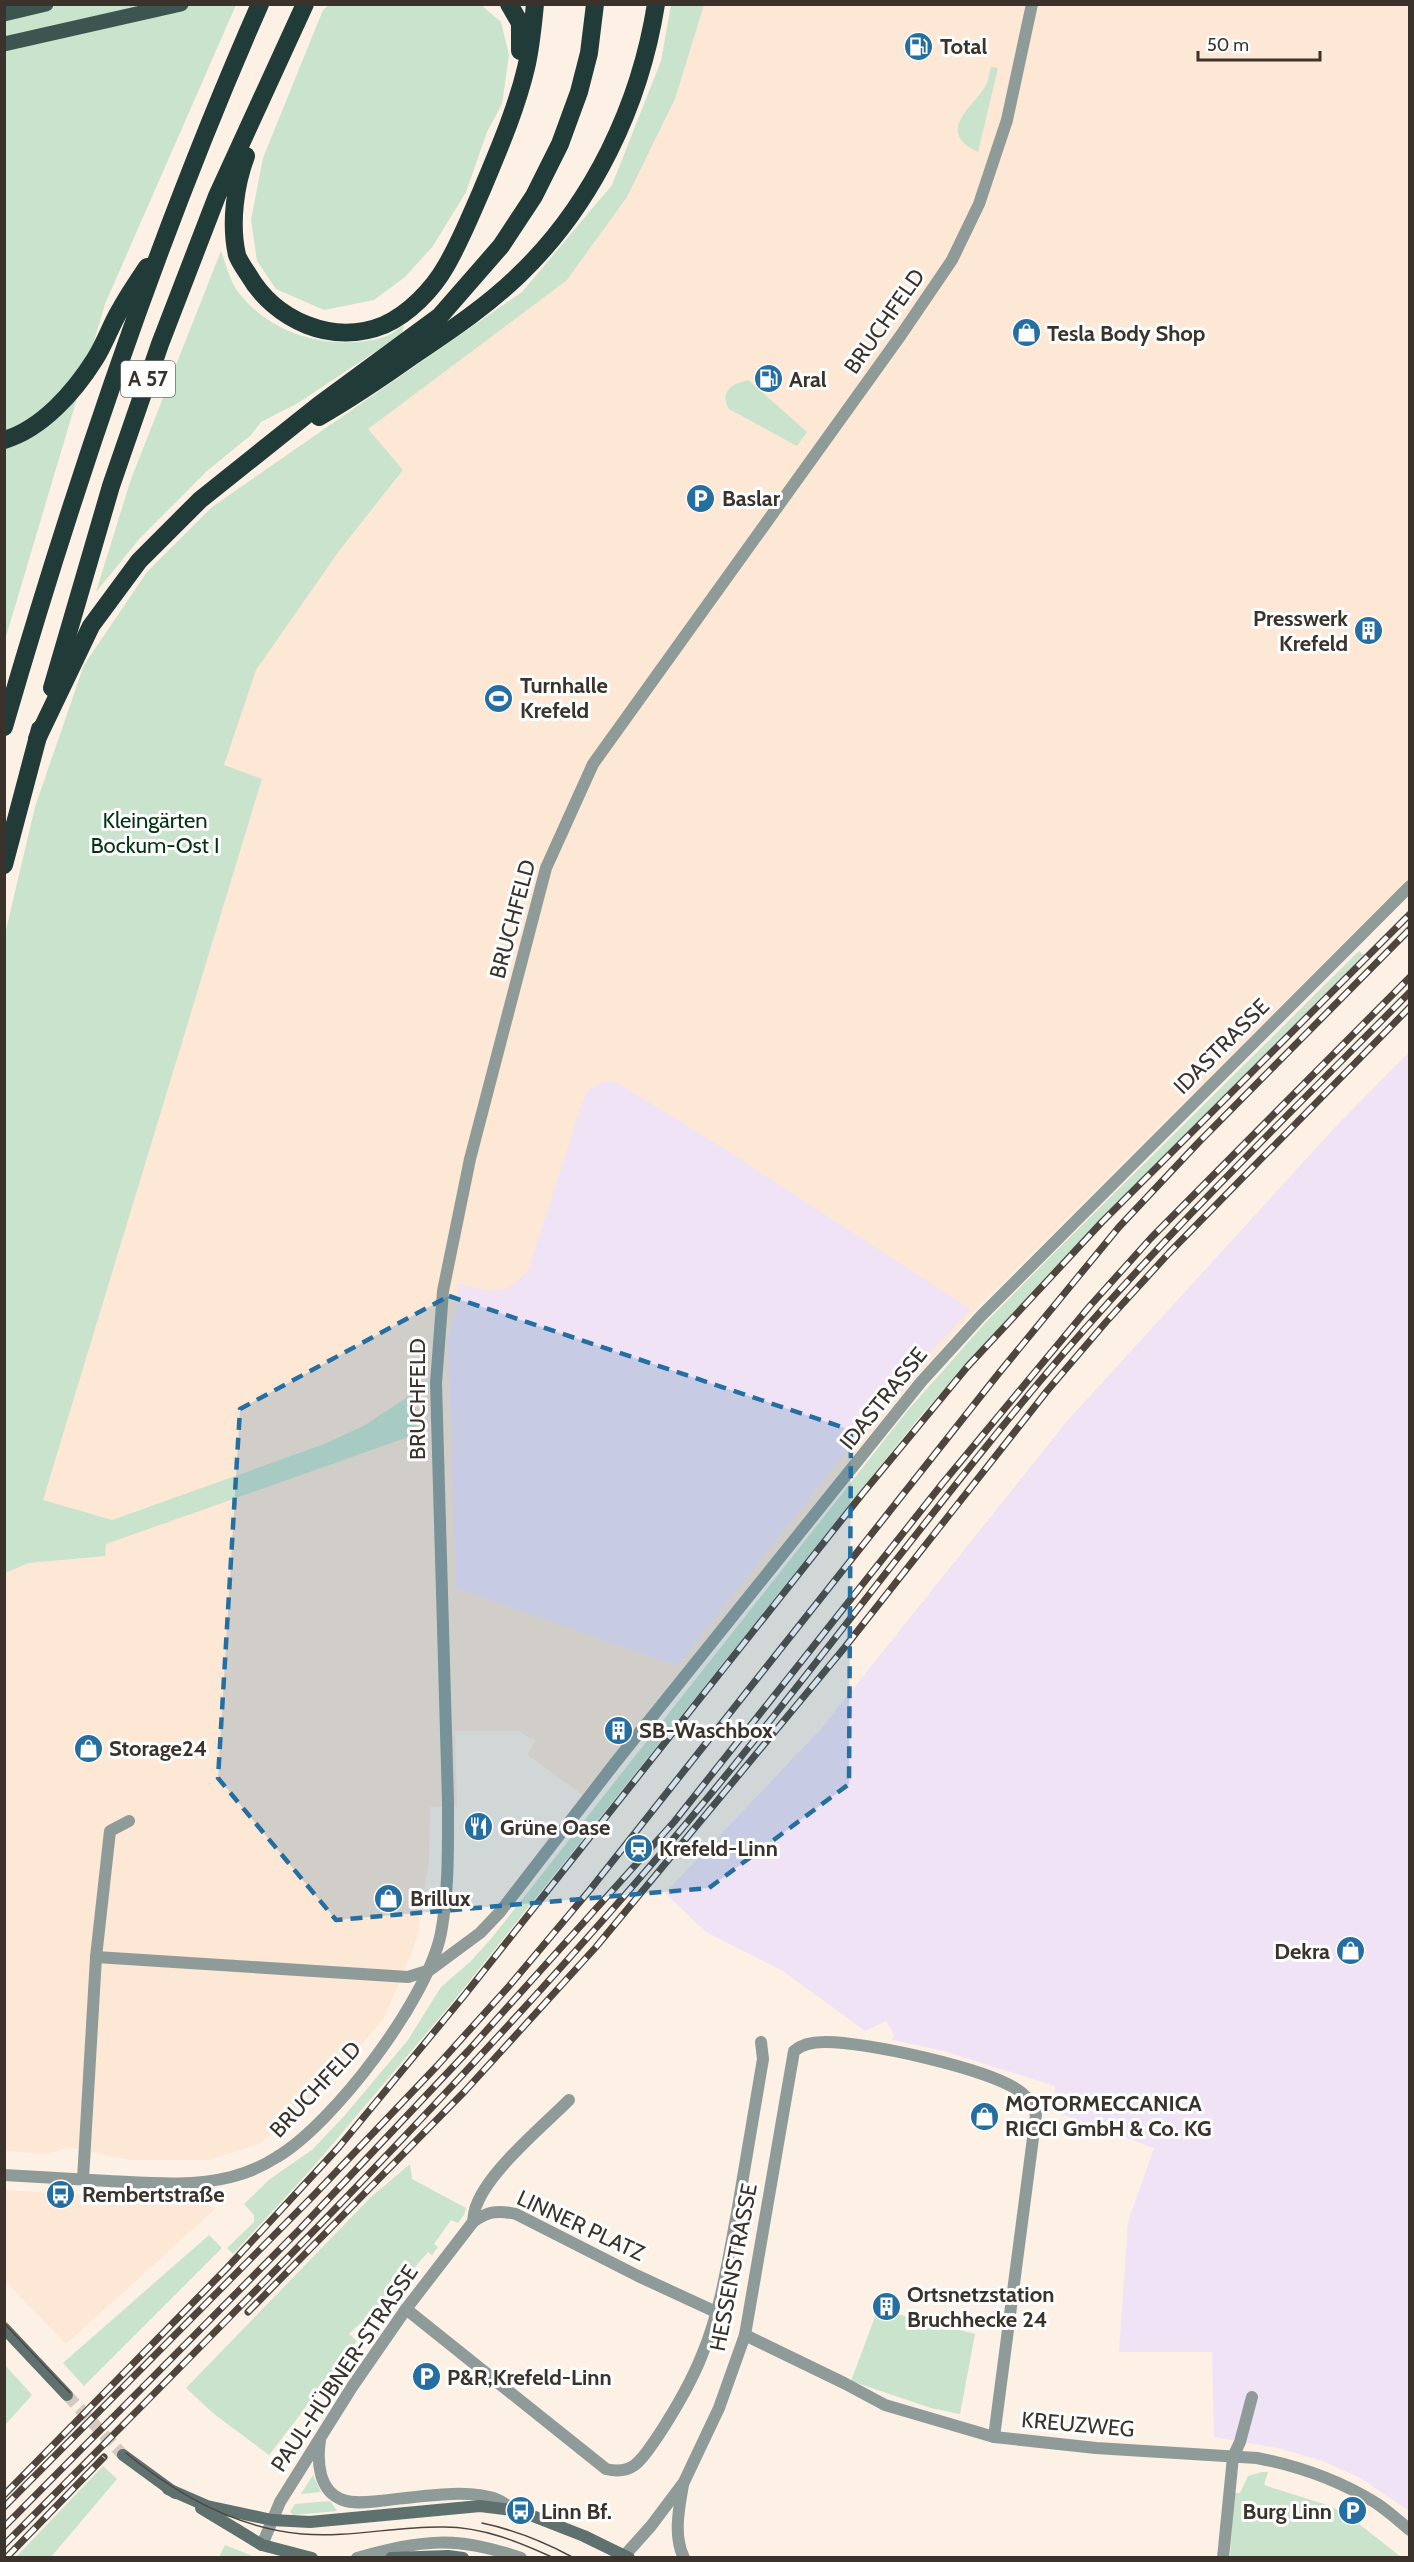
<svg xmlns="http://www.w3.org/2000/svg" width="1414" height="2562" viewBox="0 0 1414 2562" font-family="Cabin,sans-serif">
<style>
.built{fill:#fde7d5}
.industrial{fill:#f1e3f6}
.green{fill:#c9e3cc}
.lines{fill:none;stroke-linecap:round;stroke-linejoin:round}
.secondary-tunnel{stroke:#d6cac0;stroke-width:12;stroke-dasharray:12 6;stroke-linecap:butt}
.minor{stroke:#8e9b99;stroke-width:12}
.secondary{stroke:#5e716f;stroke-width:12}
.primary{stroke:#3d5451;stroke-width:15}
.motorway{stroke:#213b39;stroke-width:18}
.tram{stroke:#4e463e;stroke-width:1.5}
.rail-casing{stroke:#4e463e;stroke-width:7}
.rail{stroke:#fff;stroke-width:4.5;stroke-dasharray:14;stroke-linecap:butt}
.marked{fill:#246ea2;fill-opacity:0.2;stroke:#246ea2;stroke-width:4.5;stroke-dasharray:12 8;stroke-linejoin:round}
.labels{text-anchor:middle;stroke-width:6;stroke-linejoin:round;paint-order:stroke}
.shield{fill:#fff;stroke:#75706b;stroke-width:1.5}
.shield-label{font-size:21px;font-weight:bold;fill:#3a322b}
.poi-label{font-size:22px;font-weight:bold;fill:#3a322b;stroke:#fff;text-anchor:start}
.street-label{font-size:22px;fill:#3a322b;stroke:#fff}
.park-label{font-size:22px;fill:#013410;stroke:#fff}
</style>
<rect width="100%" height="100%" fill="#fdf0e5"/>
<g class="built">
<path d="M 704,5 L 1409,5 L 1409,891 L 1384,903 L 976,1309 L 915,1378 L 584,1796 L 528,1755 L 535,1741 L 518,1731 L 455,1731 L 457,1807 L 430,1807 L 429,1860 L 417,1936 L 411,1955 L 384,2018 L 323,2091 L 259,2144 L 209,2160 L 130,2160 L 68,2147 L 48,2154 L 5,2151 L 5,1573 L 29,1563 L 105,1556 L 105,1544 L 417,1434 L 365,1425 L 324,1444 L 112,1520 L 42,1501 L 262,780 L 223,765 L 249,686 L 256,670 L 339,551 L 403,471 L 367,429 L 567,280 L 627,197 L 675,99 Z"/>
<path d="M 5,2190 L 160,2201 L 200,2200 L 215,2209 L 66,2344 L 5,2281 Z"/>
</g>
<g class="industrial">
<path d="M 1409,1052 L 1409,2511 L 1362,2479 L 1323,2461 L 1278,2448 L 1214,2437 L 1212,2352 L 1119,2352 L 1128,2222 L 1154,2148 L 1056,2112 L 1055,2086 L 944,2051 L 892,2040 L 894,2035 L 886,2021 L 865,2031 L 783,1971 L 706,1932 L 665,1893 L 821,1729 L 1068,1420 L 1339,1123 Z"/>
<path d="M 604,1081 L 618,1083 L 726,1150 L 970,1309 L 876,1414 L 677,1666 L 456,1588 L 448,1339 L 458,1304 L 457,1283 L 489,1291 L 509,1288 L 528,1271 L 586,1092 Z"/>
</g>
<g class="green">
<path d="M 5,5 L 236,5 L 105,304 L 5,640 Z"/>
<path d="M 329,5 L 481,5 L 501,22 L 509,55 L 502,104 L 487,132 L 466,192 L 433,246 L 405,277 L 374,300 L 324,310 L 276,289 L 257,261 L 251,220 L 263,158 L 323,10 Z"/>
<path d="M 671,5 L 704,5 L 675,99 L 627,197 L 567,280 L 368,429 L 403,470 L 339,551 L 256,670 L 224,765 L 262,779 L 43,1500 L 112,1520 L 324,1444 L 365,1425 L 415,1392 L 417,1434 L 106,1544 L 105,1556 L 29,1563 L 5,1573 L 5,934 L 35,807 L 84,665 L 147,572 L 212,507 L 522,292 L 612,185 L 661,61 Z"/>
<path d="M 991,67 L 998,68 L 978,152 C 934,131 974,107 986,85 C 989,80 989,72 991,67 Z"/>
<path d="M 221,251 C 226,264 230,282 239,293 C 272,336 333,352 384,337 C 391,335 398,329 404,325 L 402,334 L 298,403 L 261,422 L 251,435 L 207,471 L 140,538 L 96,592 L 131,479 Z"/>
<path d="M 748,380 L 807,432 L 797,446 L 729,409 C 719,391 732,384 748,380 Z"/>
<path d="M 1359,951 L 1364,955 C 1212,1107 1058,1257 917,1420 L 452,2003 L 314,2166 L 233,2254 L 227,2248 L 254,2222 L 254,2215 L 244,2204 L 270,2179 L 313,2149 L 345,2115 L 408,2040 L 441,1987 L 470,1962 L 490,1940 L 908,1410 L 986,1322 L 1053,1254 Z"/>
<path d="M 410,2164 L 412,2179 L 466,2208 L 464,2215 L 458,2223 L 451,2220 L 434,2244 L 438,2247 L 432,2255 L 428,2252 L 396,2289 L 349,2334 L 357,2341 L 269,2455 L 214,2414 L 186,2388 L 371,2197 Z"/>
<path d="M 209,2235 L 222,2248 L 84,2386 L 63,2363 Z"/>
<path d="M 878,2309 L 975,2334 L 960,2414 L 931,2408 L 851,2381 Z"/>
<path d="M 5,2365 L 32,2395 L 5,2425 Z"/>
<path d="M 103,2466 L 117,2479 L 51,2557 L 16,2557 Z"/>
<path d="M 1262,2472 L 1268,2472 L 1264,2485 L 1330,2506 L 1349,2516 L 1401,2557 L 1230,2558 L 1234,2493 L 1240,2493 L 1248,2476 Z"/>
<path d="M 313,2475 L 321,2492 L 301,2494 Z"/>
<path d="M 330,2501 L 337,2511 L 293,2515 L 290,2512 L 295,2504 Z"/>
<path d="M 225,2545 L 255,2557 L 219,2557 Z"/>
</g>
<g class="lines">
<path class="secondary-tunnel" d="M 67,2395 L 123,2455"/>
<g class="minor">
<path d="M 96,1957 L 408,1977 L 430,1970 L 480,1933 L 500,1912 L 615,1763 L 921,1382 L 981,1316 L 1410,886"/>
<path d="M 4,2175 C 39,2177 74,2179 109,2181 C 150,2183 191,2187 231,2177 C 247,2173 263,2166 277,2157 C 334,2123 428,1999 441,1933 C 449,1890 448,1845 448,1802 L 436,1383 L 443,1291 L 470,1159 L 546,868 L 593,764 L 901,335 L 952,260 L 979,204 L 1007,120 L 1032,4"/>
<path d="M 83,2179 L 96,1957 L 110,1831 L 129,1821"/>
<path d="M 473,2222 C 474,2216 474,2209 477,2204 C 490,2170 543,2126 569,2100"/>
<path d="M 406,2309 L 606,2469 C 635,2476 643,2457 658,2436 C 675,2410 691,2383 702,2355 C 721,2310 728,2260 737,2213 C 746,2162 754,2110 763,2059 L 761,2042"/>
<path d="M 745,2335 L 844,2383 L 885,2405 L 994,2437 L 1096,2448 L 1257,2458 C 1299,2466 1340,2481 1376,2503 C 1388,2511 1399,2521 1410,2530"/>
<path d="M 320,2440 C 317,2461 318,2491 343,2500 C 354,2504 367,2502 379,2501 C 411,2498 469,2487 498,2500 C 504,2502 509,2507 513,2510"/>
<path d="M 683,2485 C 679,2508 673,2536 684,2558"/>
<path d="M 262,2545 L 280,2502 L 352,2387 L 406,2309 L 473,2222 C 488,2211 498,2210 516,2214 L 638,2276 L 716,2312"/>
<path d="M 625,2555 L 651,2526 L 684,2482 L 719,2408 L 745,2335 L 794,2051 C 802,2044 813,2042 824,2042 C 862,2041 994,2069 1022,2093 C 1030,2099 1033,2106 1036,2115 L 994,2437"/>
<path d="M 357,2558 C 422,2540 455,2535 521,2558"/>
<path d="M 1223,2558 L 1233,2457 L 1240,2442 L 1252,2397"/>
</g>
<g class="secondary">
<path d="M 4,2328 L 67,2395"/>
<path d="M 123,2455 L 175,2493"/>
<path d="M 168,2489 L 207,2506 L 272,2520 L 310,2522 L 480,2506 L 520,2511 L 584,2536 L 629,2558"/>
<path d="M 201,2508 L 262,2545 L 312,2558"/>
<path d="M 391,2558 L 448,2556 L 463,2558"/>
</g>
<g class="primary">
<path d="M 4,14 L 46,4"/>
<path d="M 4,44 L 181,4"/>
</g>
<g class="motorway">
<path d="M 509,4 L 520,23 L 520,51"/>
<path d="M 246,156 C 235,185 230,224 237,255 C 239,261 244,268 248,274 C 275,321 333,346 384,325 C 409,314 433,289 446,266 C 460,242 470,217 481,192 C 498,151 516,110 526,68 C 531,47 533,25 535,4"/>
<path d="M 319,417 C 352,398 383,377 414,355 C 451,330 487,306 519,275 C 593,204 640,105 656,4"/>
<path d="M 4,440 C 42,429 75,391 95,359 C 105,343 111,325 120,310 C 128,295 138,281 147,267"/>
<path d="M 52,688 L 111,486 L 160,344 L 217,196 L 305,4"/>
<path d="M 4,727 C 75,482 157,238 260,4"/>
<path d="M 37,739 L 91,626 L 139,561 L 200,500 L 319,405 L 440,316 L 501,246 L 534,196 L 560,144 L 579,92 L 589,53 L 595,4"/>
<path d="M 4,865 L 40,729"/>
</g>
<g class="tram">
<path d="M 4,2323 L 70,2393"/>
<path d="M 126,2453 C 176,2494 236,2528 302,2534 C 349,2538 397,2526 444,2527 C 483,2527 519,2542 554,2558"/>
<path d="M 482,2523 C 515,2530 545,2542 574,2558"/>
</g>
<defs>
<g id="rail">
<path d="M 248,2312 L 465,2091 L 596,1947 L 845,1647 L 1047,1391 L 1106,1322 L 1169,1253 L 1410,1007"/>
<path d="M 4,2495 L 227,2268 L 339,2147 L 463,1997 L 863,1493 L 968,1366 L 1102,1222 L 1410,914"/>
<path d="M 4,2507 L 314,2195 L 437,2066 L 510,1985 L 589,1891 L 999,1373 L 1119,1227 L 1198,1143 L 1410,929"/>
<path d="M 4,2527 L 300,2229 L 468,2051 L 674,1822 L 942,1484 L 1089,1307 L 1151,1238 L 1410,977"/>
<path d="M 4,2545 C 227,2320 451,2098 657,1858 C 790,1703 909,1537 1040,1381 C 1155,1244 1284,1119 1410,992"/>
<path d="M 6,2558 L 104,2457"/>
</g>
</defs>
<use href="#rail" class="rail-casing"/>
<use href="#rail" class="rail"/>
</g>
<path class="marked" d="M 449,1296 L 851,1430 L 849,1784 L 709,1888 L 336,1920 L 218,1778 L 240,1409 Z"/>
<defs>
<symbol id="fuel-disc" viewBox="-11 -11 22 22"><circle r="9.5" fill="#246ea2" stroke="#fff"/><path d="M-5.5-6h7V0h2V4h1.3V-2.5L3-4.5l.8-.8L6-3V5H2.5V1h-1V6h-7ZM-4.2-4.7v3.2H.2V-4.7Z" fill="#fff"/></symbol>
<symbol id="shop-disc" viewBox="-11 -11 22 22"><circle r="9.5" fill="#246ea2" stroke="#fff"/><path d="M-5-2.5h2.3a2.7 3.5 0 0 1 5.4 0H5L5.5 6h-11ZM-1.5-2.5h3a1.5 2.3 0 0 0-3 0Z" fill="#fff"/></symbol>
<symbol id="parking-disc" viewBox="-11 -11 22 22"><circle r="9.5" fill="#246ea2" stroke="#fff"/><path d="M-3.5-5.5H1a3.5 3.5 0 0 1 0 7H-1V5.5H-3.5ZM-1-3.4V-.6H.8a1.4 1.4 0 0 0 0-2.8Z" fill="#fff"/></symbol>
<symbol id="building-disc" viewBox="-11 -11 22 22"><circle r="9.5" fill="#246ea2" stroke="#fff"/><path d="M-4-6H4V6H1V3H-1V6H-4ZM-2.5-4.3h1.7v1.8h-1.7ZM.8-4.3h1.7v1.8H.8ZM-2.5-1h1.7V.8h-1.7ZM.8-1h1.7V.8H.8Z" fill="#fff"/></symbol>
<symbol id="stadium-disc" viewBox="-11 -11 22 22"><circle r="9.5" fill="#246ea2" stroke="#fff"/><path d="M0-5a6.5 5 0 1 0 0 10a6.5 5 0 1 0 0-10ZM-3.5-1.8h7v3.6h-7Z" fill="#fff"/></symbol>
<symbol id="restaurant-disc" viewBox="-11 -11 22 22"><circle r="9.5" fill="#246ea2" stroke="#fff"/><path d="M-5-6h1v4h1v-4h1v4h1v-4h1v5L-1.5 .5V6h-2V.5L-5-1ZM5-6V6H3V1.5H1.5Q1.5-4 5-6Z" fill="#fff"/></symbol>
<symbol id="station-disc" viewBox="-11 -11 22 22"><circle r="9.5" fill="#246ea2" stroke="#fff"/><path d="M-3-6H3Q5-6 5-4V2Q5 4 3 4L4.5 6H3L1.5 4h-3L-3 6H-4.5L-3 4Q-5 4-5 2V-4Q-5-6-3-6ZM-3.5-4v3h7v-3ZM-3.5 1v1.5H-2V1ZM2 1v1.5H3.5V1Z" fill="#fff"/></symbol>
<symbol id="bus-disc" viewBox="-11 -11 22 22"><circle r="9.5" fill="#246ea2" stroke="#fff"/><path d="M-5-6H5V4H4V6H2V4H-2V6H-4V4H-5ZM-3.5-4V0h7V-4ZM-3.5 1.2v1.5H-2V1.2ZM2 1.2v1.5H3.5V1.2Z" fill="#fff"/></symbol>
</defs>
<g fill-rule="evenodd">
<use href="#fuel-disc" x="902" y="30" width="33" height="33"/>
<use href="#shop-disc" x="1010" y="316" width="33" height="33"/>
<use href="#fuel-disc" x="752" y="362" width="33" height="33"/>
<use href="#parking-disc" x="684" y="482" width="33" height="33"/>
<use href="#building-disc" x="1352" y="614" width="33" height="33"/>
<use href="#stadium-disc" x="482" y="682" width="33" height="33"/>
<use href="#building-disc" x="602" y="1714" width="33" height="33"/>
<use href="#shop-disc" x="72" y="1732" width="33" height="33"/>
<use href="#restaurant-disc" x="462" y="1810" width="33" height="33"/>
<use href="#station-disc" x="622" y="1832" width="33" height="33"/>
<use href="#shop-disc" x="372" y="1882" width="33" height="33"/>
<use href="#shop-disc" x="1334" y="1934" width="33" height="33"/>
<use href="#shop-disc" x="968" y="2100" width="33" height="33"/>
<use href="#bus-disc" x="44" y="2178" width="33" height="33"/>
<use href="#building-disc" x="870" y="2290" width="33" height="33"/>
<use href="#parking-disc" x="410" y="2360" width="33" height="33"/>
<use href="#bus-disc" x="504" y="2494" width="33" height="33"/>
<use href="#parking-disc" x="1336" y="2494" width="33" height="33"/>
</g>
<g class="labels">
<rect class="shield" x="121" y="361" width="54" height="36" rx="4.5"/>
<g class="shield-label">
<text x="148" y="386">A 57</text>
</g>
<g class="poi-label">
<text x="940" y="54">Total</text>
<text x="1047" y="341">Tesla Body Shop</text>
<text x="789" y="387">Aral</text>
<text x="722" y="506">Baslar</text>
<text x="1348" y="626" text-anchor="end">Presswerk<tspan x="1348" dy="25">Krefeld</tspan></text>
<text x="520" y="693">Turnhalle<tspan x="520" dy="25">Krefeld</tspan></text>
<text x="639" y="1738">SB-Waschbox</text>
<text x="109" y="1756">Storage24</text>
<text x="500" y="1835">Grüne Oase</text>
<text x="659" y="1856">Krefeld-Linn</text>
<text x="410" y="1906">Brillux</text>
<text x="1330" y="1959" text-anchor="end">Dekra</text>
<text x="1005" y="2111">MOTORMECCANICA<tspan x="1005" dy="25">RICCI GmbH &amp; Co. KG</tspan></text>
<text x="82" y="2202">Rembertstraße</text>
<text x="907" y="2302">Ortsnetzstation<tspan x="907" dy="25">Bruchhecke 24</tspan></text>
<text x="447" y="2385">P&amp;R,Krefeld-Linn</text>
<text x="541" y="2519">Linn Bf.</text>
<text x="1332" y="2519" text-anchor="end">Burg Linn</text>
</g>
<g class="street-label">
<text transform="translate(884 321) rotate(-55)" y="8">BRUCHFELD</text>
<text transform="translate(512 919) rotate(-75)" y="8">BRUCHFELD</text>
<text transform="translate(1221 1046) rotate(-45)" y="8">IDASTRASSE</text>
<text transform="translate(883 1398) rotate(-51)" y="8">IDASTRASSE</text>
<text transform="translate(417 1399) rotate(-90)" y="8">BRUCHFELD</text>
<text transform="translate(315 2089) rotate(-47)" y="8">BRUCHFELD</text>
<text transform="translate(581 2225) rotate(25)" y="8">LINNER PLATZ</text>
<text transform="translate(733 2267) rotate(-79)" y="8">HESSENSTRASSE</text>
<text transform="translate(344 2368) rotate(-56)" y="8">PAUL-HÜBNER-STRASSE</text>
<text transform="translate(1078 2424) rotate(5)" y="8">KREUZWEG</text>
</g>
<g class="park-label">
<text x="155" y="828">Kleingärten<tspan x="155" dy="25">Bockum-Ost I</tspan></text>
</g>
</g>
<rect width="1414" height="2562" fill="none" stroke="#3a322b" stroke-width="12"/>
<path d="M1198 51v9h122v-9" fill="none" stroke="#3a322b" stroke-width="3"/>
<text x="1207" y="51" font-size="18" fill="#3a322b" stroke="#ffffff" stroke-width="4.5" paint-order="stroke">50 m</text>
</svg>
